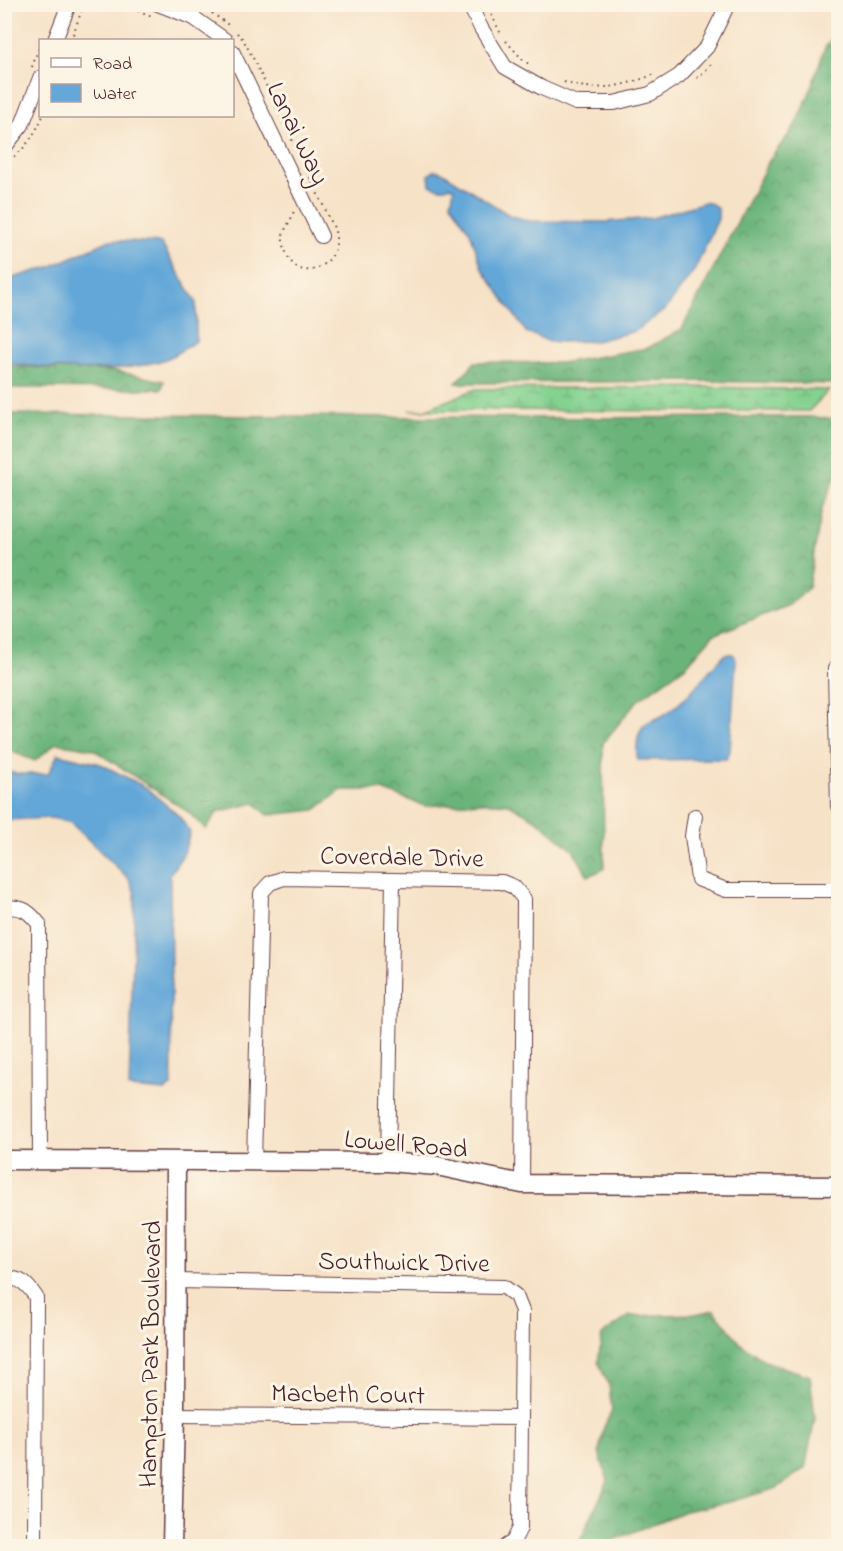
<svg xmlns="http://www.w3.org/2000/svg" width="843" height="1551" viewBox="0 0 843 1551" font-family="'Indie Flower',sans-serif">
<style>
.forest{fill:url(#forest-crowns);stroke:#5a6a52;stroke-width:1.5}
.wetland{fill:url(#wetland-marsh);stroke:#67785e;stroke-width:1.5}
.water{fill:#64a7d8;stroke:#576382;stroke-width:1.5}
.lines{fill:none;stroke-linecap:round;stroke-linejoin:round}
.street-casing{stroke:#643c42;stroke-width:16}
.secondary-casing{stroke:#643c42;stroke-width:21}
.path{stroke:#643c42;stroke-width:2;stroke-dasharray:1.5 4.5;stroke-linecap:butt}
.street{stroke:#fff;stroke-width:14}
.secondary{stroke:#fff;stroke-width:18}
.labels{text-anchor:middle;stroke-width:6;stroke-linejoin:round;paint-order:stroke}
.street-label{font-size:26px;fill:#4a1f2b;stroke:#fcf5e5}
</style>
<defs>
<pattern id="forest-crowns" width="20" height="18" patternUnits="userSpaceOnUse" patternTransform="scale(1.5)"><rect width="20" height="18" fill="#6bb47a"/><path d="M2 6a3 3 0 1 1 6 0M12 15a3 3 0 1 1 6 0" fill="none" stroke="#5a9264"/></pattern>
<pattern id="wetland-marsh" width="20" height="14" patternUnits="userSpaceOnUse" patternTransform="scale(1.5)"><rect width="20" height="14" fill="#84d290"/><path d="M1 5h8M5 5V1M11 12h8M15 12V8" fill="none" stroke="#74b47c"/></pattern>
</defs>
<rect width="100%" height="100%" fill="#fcf5e5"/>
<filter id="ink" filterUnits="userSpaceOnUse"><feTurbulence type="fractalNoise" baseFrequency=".0167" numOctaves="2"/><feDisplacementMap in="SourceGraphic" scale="12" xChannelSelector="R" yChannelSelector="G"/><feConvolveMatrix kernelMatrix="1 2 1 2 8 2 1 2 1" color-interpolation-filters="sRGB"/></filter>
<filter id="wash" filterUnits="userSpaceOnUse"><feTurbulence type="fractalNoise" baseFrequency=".008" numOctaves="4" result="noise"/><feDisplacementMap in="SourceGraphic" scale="24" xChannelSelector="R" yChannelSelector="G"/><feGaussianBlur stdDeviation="1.35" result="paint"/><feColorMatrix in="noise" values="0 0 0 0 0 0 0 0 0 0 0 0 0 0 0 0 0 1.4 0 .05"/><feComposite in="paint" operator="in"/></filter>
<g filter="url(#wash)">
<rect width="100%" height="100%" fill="#f6e2c7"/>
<g class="forest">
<path d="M 838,31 L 838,384 L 703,381 L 456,383 L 475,362 L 561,363 L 648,348 L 682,329 L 770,159 L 793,129 L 808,97 L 825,47 Z"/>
<path d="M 5,366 L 115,371 L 164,381 L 162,389 L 5,388 Z"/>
<path d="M 5,414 L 548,418 L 812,417 L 838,419 L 838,471 L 822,508 L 808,588 L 789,605 L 713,635 L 686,666 L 638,700 L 603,743 L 604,869 L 588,876 L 573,850 L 537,820 L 509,804 L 480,802 L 425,806 L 382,790 L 342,790 L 315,810 L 268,815 L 255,803 L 217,812 L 206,829 L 187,811 L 93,749 L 56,743 L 35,761 L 5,749 Z"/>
<path d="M 714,1310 L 741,1344 L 767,1362 L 810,1376 L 815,1418 L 805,1468 L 777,1488 L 729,1502 L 685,1511 L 608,1542 L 608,1546 L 578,1546 L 589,1521 L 608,1481 L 599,1452 L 604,1427 L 612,1411 L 609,1386 L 598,1362 L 602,1335 L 630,1316 L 695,1314 Z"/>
</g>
<path class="wetland" d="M 703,387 L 829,390 L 809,411 L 409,410 L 424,410 L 476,389 Z"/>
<g class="water">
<path d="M 435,170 L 442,172 L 509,215 L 529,221 L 605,222 L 652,218 L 705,202 L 712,204 L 718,209 L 718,219 L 695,269 L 666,309 L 635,331 L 596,341 L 550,342 L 526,332 L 482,268 L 470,232 L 451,203 L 454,188 L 450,186 C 443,190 438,188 430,185 L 429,175 Z"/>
<path d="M 110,240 L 161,243 L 196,302 L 196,341 C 185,347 173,358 160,361 C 111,375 55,369 5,363 L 5,280 L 50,267 Z"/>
<path d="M 725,654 L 733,654 L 736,659 L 730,751 L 726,759 L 637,760 C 637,749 636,737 642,728 C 647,720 655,720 662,716 C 687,702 704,674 725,654 Z"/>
<path d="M 58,754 L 101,764 L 145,787 L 179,816 L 190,832 L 184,853 L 170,874 L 172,1086 L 165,1091 L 129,1088 L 135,894 L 129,879 L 71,823 L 52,818 L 5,820 L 5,771 L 17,774 L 48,774 Z"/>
</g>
</g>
<g filter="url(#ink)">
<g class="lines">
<defs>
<g id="street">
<path d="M 158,4 L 194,18 L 225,40"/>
<path d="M 469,4 L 481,28 L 505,67 L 542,88 L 576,103 L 614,103 L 650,94 L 679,76 L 707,47 L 728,4"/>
<path d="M 55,40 L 69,4"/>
<path d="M 232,51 L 321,236"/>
<path d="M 4,146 L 7,144 L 22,125 L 40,78"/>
<path d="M 838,666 L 835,669 L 838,806"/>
<path d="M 695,816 L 692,836 L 698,879 L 726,890 L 838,890"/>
<path d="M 4,907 C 23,907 28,910 39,924 L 40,1161"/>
<path d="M 254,1161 L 261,893 L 270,883 L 284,878 L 502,882 L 514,887 L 524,899 L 522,1184"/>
<path d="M 388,1162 L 393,880"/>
<path d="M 4,1278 C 22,1278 27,1284 36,1297 L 35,1546"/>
<path d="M 176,1281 L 504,1287 L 516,1296 L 522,1311 L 520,1528 L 513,1542 L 506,1546"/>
<path d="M 175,1415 L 521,1418"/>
</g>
<g id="secondary">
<path d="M 4,1160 L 388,1162 L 437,1166 L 522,1184 L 838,1186"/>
<path d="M 172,1546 L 175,1415 L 176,1162"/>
</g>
</defs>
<use href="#street" class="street-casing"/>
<use href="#secondary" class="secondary-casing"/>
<g class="path">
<path d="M 121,4 L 152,16"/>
<path d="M 486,4 L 501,34"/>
<path d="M 212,13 L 231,27"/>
<path d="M 237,33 L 243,39 L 253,58 L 335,230 C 335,234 337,240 336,244 C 334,261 315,276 298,268 C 291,264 287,256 285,249 C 284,245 282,240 283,236 C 285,227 292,220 294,210"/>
<path d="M 71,40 L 84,4"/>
<path d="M 506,41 L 523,60 L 532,66"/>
<path d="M 32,67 L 40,45"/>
<path d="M 697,78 L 709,67 L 713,61"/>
<path d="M 564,82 C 595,93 625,86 655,74"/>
<path d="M 4,163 C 23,154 35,134 43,116"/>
</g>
<use href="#street" class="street"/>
<use href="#secondary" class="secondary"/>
</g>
</g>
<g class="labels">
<g class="street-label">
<text transform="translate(299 133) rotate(64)" y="9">Lanai Way</text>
<text transform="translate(402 856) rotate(1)" y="9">Coverdale Drive</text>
<text transform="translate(406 1143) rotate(5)" y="9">Lowell Road</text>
<text transform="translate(404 1261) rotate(1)" y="9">Southwick Drive</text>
<text transform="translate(149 1354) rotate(-89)" y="9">Hampton Park Boulevard</text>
<text transform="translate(348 1393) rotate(1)" y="9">Macbeth Court</text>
</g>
</g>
<rect width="843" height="1551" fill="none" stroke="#fcf5e5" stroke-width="24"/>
<rect x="39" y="39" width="195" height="78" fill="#fcf5e5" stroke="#b59f9b" stroke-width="1.5"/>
<rect x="51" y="58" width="30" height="9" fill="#ffffff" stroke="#b59f9b" stroke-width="1.5"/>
<text x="93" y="69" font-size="18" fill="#4a1f2b">Road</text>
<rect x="51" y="84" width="30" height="18" fill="#64a7d8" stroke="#b59f9b" stroke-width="1.5"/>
<text x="93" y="99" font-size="18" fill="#4a1f2b">Water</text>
</svg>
